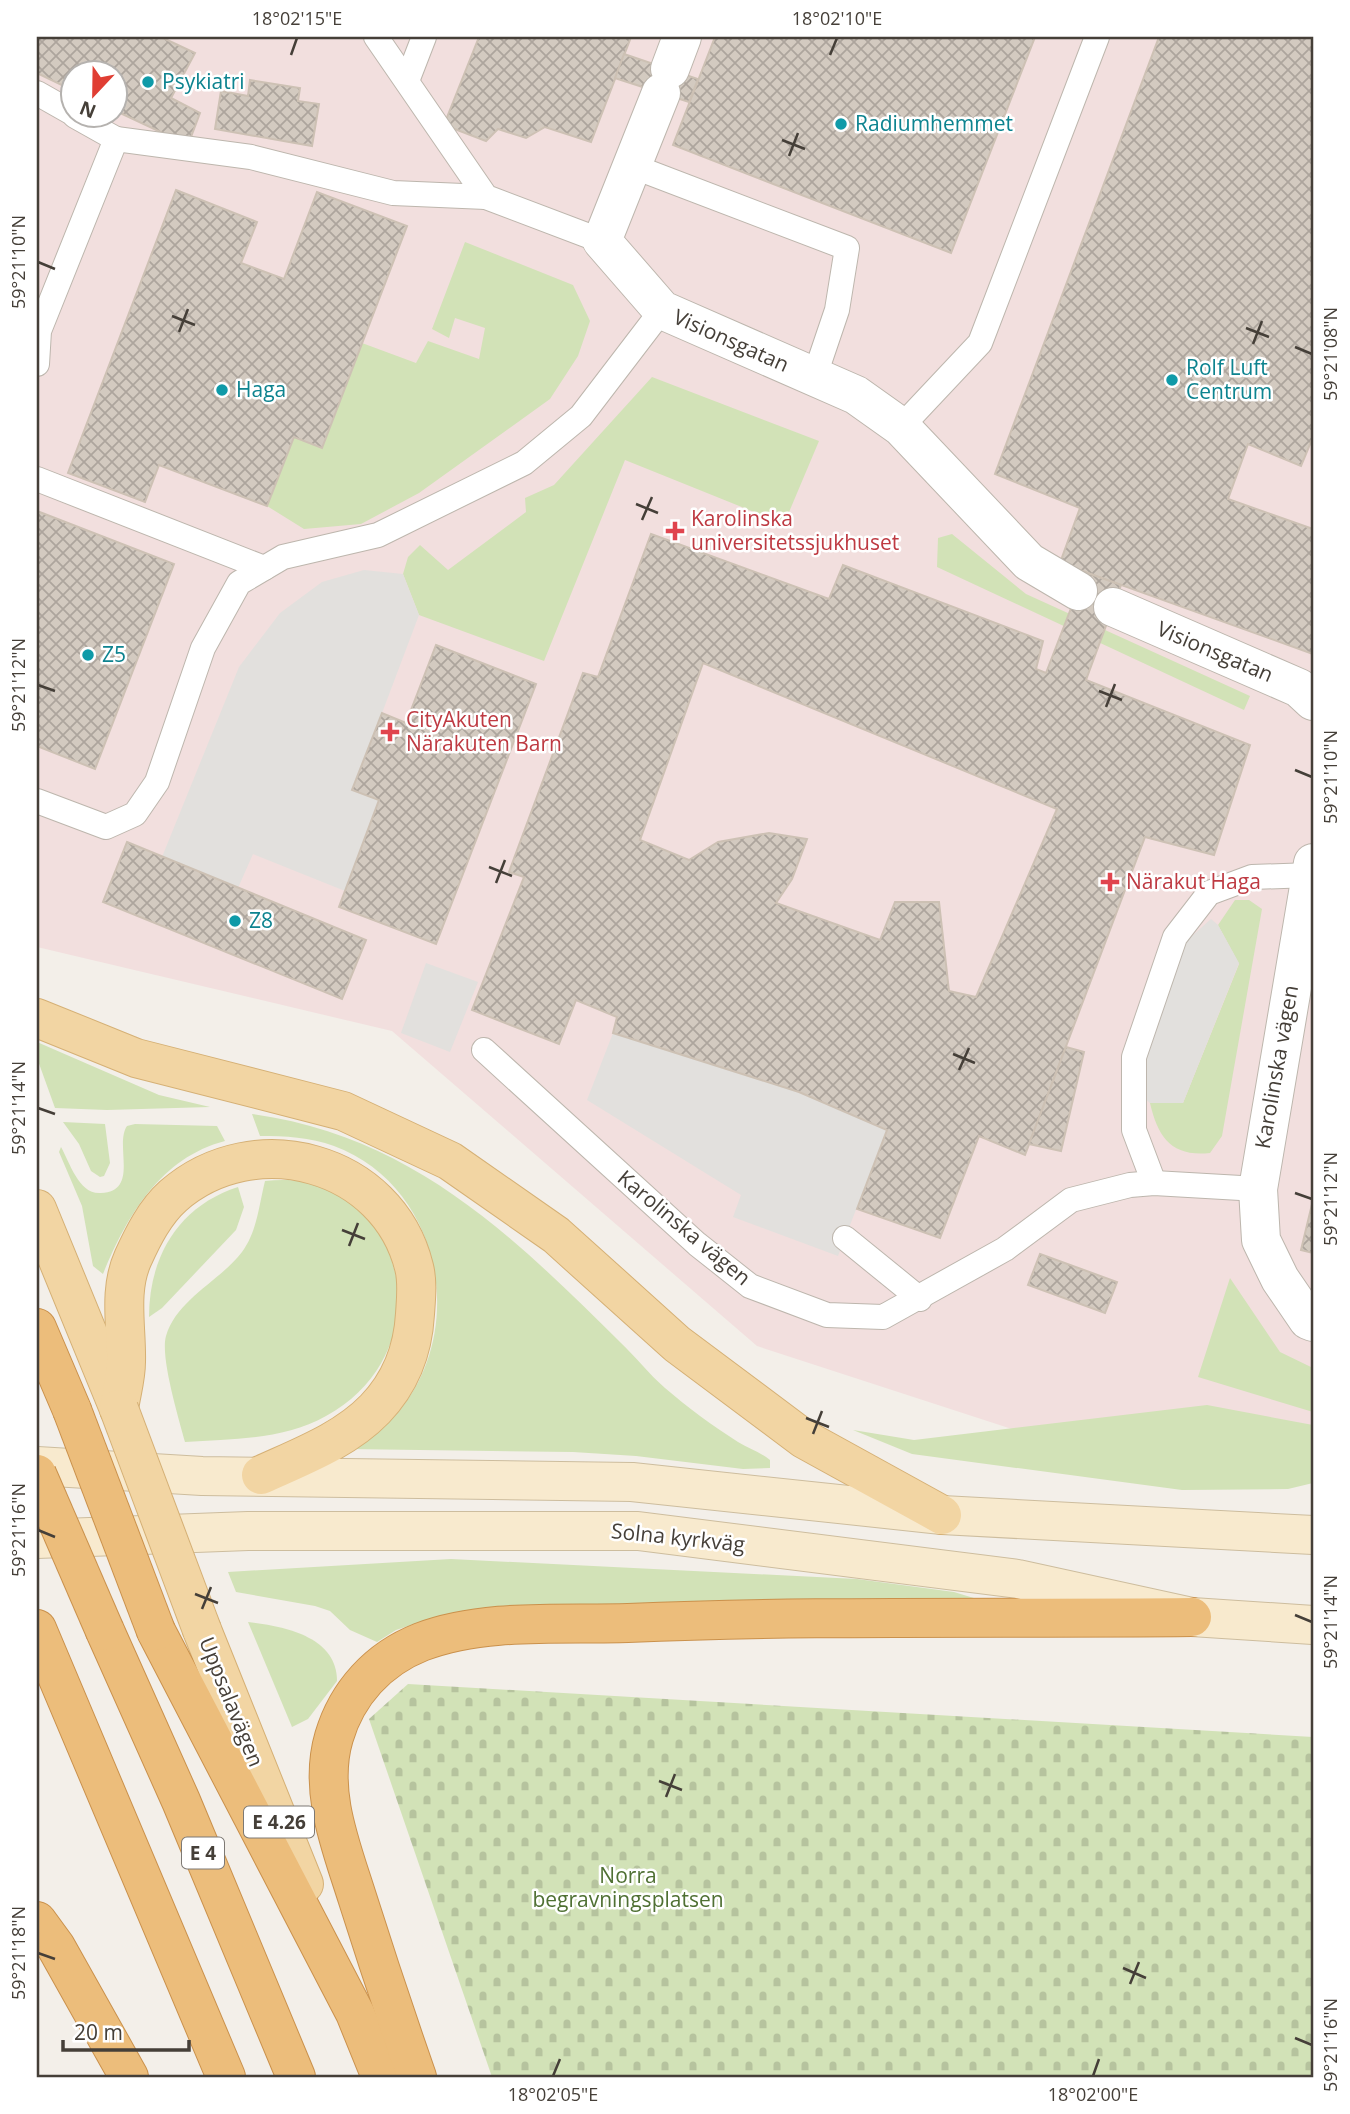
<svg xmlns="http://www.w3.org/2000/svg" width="1350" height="2114" viewBox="0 0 1350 2114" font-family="'Open Sans',sans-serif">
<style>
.medical{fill:#f2dfde;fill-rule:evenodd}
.grass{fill:#d2e2b7}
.cemetery{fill:url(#cemetery-stones)}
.parking{fill:#e2e0dd}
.building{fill:url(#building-cross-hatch);stroke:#cdc1b4;stroke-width:2;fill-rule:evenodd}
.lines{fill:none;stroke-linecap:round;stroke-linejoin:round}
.lane-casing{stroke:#bdb6ad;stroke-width:26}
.street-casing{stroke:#bdb6ad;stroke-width:40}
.secondary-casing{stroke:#cdbd9e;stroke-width:40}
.primary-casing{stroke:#d5b075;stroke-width:40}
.highway-casing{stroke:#ca914c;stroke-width:40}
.lane{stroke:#fff;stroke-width:24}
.street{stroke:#fff;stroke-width:38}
.secondary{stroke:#f8eace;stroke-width:38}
.primary{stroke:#f2d5a3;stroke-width:38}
.highway{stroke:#ecbd7b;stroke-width:38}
.primary-bridge-casing{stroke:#d5b075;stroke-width:40;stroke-linecap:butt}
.highway-bridge-casing{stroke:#ca914c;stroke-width:40;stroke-linecap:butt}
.primary-bridge{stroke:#f2d5a3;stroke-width:38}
.highway-bridge{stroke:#ecbd7b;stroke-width:38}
.ticks{fill:none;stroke:#453f38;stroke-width:2.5}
.culture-dot{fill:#0f9aa8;stroke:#fff;stroke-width:2.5}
.health-dot{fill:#e0444e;stroke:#fff;stroke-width:2.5}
.labels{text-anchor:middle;stroke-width:5;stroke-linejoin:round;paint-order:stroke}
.shield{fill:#fff;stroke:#7d7974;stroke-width:2}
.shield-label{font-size:19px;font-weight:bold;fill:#453f38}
.culture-label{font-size:21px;fill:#0d838f;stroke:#fff;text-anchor:start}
.street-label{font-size:21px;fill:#453f38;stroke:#fff}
.health-label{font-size:21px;fill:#be3a42;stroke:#fff;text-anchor:start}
.park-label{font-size:21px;fill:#4f7033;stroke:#fff}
.neatline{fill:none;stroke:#453f38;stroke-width:2.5}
.ticks-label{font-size:18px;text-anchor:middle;fill:#453f38}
</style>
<defs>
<pattern id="cemetery-stones" width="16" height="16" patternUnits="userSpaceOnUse" patternTransform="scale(1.75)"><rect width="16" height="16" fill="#d2e2b7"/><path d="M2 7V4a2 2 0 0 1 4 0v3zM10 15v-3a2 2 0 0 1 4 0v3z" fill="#b6c39e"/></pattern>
<pattern id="building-cross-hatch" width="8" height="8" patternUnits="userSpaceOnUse" patternTransform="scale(1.75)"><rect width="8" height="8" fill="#d3cac0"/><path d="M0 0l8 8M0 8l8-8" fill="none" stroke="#ada59d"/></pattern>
</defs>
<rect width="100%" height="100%" fill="#f3efe9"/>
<path class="medical" d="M 37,37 L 1313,37 L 1313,1439 L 1092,1455 L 757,1346 L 392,1031 L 37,947 ZM 74,74 L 116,74 L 116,116 L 74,116 Z"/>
<g class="grass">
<path d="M 465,242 L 573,285 L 590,321 L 578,356 L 550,399 L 419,493 L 361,524 L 304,529 L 267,506 L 294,437 L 322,447 L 362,343 L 416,363 L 428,341 L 479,359 L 485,328 L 455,318 L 449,338 L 432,329 Z"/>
<path d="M 652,377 L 819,441 L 784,524 L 625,460 L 544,661 L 419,615 L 403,574 L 408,557 L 420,545 L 448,570 L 526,512 L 525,498 L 554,485 Z"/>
<path d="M 952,534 L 1026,594 L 1250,696 L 1244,710 L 937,567 L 938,538 Z"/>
<path d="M 1235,900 L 1249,900 L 1262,909 L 1222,1136 L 1210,1153 C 1172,1157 1158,1138 1150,1103 L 1183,1103 L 1239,964 L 1218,925 Z"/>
<path d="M 37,1042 L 159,1095 L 210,1107 L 107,1110 L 55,1108 L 37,1058 Z"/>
<path d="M 252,1114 C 411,1136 511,1234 620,1342 C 635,1356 649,1374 665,1388 C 687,1407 713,1426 738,1442 C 748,1448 760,1452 770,1460 L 770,1468 L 743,1469 L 636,1456 L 573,1452 L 347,1449 C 364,1439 381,1430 395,1416 C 470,1332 442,1186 334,1146 C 310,1137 285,1136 260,1136 Z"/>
<path d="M 63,1122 L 105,1124 L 110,1163 L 104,1176 L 100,1177 L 91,1171 L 79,1144 Z"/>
<path d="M 135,1124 L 217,1126 L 225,1141 C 160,1158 127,1216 103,1274 L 93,1266 L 82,1206 L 59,1152 L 61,1147 C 70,1163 79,1195 101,1193 C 140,1191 114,1145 127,1126 Z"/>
<path d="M 265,1181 C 402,1164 451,1348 326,1416 C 283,1440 233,1439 185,1442 C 179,1419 160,1357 166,1336 C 177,1299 220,1281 242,1252 C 257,1232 259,1205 265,1181 Z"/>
<path d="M 238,1187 L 244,1207 L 236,1230 L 162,1308 L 149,1317 C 149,1256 179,1206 238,1187 Z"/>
<path d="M 1230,1278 L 1280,1352 L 1313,1368 L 1313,1412 L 1198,1377 Z"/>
<path d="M 1207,1405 L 1313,1425 L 1313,1483 L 1288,1489 L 1182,1490 L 912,1454 L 853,1430 L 914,1440 Z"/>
<path d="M 451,1559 L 857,1579 L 954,1592 L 1000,1606 L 426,1620 L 396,1630 L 377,1642 L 350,1630 L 330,1611 L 315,1606 L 236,1592 L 228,1572 Z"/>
<path d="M 248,1622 C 283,1626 337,1636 337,1681 L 308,1719 L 292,1727 Z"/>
</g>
<path class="cemetery" d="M 408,1684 L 1313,1737 L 1313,2077 L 492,2077 L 369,1719 Z"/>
<g class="parking">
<path d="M 364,570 L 403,574 L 419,615 L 353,790 L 379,800 L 345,891 L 253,854 L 238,888 L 162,857 L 239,667 L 280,613 L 322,582 Z"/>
<path d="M 1211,919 L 1218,925 L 1239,963 L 1183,1103 L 1150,1103 L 1143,1097 L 1143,1055 L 1183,944 Z"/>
<path d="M 426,963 L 478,982 L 450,1052 L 401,1033 Z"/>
<path d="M 613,1033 L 799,1092 L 887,1130 L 838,1256 L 733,1217 L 741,1195 L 587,1100 Z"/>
</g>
<g class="building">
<path d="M 37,37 L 161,37 L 195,53 L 171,98 L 200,113 L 188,145 L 116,111 L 116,74 L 74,74 L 74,91 L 37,73 Z"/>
<path d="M 479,37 L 631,37 L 591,142 L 545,127 L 526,138 L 498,129 L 486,141 L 444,125 Z"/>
<path d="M 715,37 L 1035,37 L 951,253 L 673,145 Z"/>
<path d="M 1159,37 L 1313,37 L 1313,437 L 1301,466 L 1248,444 L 1228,499 L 1313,529 L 1313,654 L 1060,563 L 1080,508 L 995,474 Z"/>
<path d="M 624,54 L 698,79 L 689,102 L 615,78 Z"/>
<path d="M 250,80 L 300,88 L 298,101 L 319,104 L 312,146 L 215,129 L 221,91 L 248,96 Z"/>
<path d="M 176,190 L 257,222 L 241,263 L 284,279 L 317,192 L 407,226 L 322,448 L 294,437 L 267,506 L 159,465 L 145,502 L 68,473 Z"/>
<path d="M 37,511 L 174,564 L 95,769 L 37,746 Z"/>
<path d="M 651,534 L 829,599 L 843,565 L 1043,641 L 1036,669 L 1046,673 L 1085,572 L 1121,585 L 1086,680 L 1250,745 L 1214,855 L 1145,837 L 1025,1155 L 979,1136 L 940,1238 L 857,1209 L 887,1130 L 799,1092 L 613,1033 L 617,1017 L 576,1000 L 559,1044 L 472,1010 L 524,877 L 509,872 L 583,673 L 598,677 ZM 703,663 L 1057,809 L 976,997 L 949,991 L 939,902 L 895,902 L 880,940 L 776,903 L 792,879 L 807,839 L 769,833 L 718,842 L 689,860 L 640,840 Z"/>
<path d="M 436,645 L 536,684 L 436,944 L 339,907 L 379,800 L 352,790 L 382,713 L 406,723 Z"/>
<path d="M 127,842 L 366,940 L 342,999 L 103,902 Z"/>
<path d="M 1066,1047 L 1084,1052 L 1061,1151 L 1029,1144 Z"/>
<path d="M 1313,1200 L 1313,1253 L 1301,1250 Z"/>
<path d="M 1040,1254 L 1117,1282 L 1105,1313 L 1028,1285 Z"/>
</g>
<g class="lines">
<defs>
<g id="lane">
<path d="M 376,37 L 486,197 L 602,241"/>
<path d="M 407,81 L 424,37"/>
<path d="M 37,93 L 74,114"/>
<path d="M 75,116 L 116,139"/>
<path d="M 632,166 L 847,248 L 837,310 L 814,378"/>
<path d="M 37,364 L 39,331 L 116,139 L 251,157 L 393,193 L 486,197"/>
<path d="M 901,427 L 980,343 L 1097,37"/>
<path d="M 37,479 L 264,568"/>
<path d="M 37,801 L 106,827 L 135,814 L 157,782 L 203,648 L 239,583 L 283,557 L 378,535 L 524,463 L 581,416 L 662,310"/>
<path d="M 484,1050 L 697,1244 L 750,1286 L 827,1315 L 883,1317 L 1005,1249 L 1071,1200 L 1130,1185 L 1154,1183 L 1258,1189"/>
<path d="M 1154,1183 L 1134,1130 L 1134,1057 L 1175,937 L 1209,893 L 1252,877 L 1311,875"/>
<path d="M 845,1238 L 920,1299"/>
</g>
<g id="street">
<path d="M 670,69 L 682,37"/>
<path d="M 661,93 L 602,241 L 662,310 L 856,395 L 901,427 L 1029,562 L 1078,591"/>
<path d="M 1113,607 L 1299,688 L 1313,701"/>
<path d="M 1313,863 L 1258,1189 L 1261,1240 L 1280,1279 L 1308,1320 L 1313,1322"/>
</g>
<g id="secondary">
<path d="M 37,1466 L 202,1476 L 632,1482 L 942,1515 L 1313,1535"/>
<path d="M 37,1539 L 248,1531 L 638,1531 L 1018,1579 L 1192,1617 L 1313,1625"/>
</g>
<g id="primary">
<path d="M 37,1018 L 136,1058 L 343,1111 L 450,1161 L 556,1235 L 677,1344 L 804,1439 L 942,1515"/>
<path d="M 37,1209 L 119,1409"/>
<path d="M 119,1409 C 121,1394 126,1378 126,1362 C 127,1328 118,1291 133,1258 C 143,1236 155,1212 173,1196 C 254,1125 388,1161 414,1267 C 418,1282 416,1299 415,1314 C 413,1350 400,1383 375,1409 C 344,1441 300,1457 261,1475"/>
<path d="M 202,1630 L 304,1884"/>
</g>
<g id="highway">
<path d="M 37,1328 L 72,1410"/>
<path d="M 37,1629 L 226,2077"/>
<path d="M 105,1631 L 181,1801 L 296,2077"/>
<path d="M 156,1631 L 355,2013 L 381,2077"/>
<path d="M 37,1921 L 56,1947 L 129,2077"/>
<path d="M 417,2077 C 396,2017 376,1957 357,1897 C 341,1846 318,1791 334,1737 C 347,1693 378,1659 421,1642 C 484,1618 561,1625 628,1623 C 816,1615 1004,1619 1192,1617"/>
</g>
</defs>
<use href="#lane" class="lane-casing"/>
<use href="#street" class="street-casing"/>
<use href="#secondary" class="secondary-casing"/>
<use href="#primary" class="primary-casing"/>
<use href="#highway" class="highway-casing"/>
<use href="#lane" class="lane"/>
<use href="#street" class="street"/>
<use href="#secondary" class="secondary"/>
<use href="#primary" class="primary"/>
<use href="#highway" class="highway"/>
<defs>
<path id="primary-bridge" d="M 119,1409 L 202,1630"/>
<g id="highway-bridge">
<path d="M 72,1410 L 156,1631"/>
<path d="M 37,1474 L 105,1631"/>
</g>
</defs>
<use href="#primary-bridge" class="primary-bridge-casing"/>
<use href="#highway-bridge" class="highway-bridge-casing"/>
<use href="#primary-bridge" class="primary-bridge"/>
<use href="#highway-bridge" class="highway-bridge"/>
</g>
<path class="ticks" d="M 291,55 L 297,38M 830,55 L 837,38M 782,140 L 805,149M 789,156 L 798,133M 38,262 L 55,269M 172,316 L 195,325M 1246,328 L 1269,337M 179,332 L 188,309M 1253,344 L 1262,321M 1295,347 L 1312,354M 636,504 L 658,513M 642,520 L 652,497M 38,685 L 55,691M 1099,691 L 1122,700M 1106,707 L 1115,684M 1295,770 L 1312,777M 489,867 L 512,876M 496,883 L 505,860M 953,1054 L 975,1063M 959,1070 L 969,1048M 38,1108 L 55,1114M 1295,1193 L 1312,1199M 342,1230 L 365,1239M 349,1246 L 358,1223M 806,1418 L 829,1427M 813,1434 L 822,1411M 38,1530 L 55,1537M 195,1594 L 218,1603M 202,1609 L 211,1587M 1295,1615 L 1312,1622M 659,1781 L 682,1790M 666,1797 L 675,1774M 38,1953 L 55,1959M 1123,1968 L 1146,1978M 1130,1984 L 1139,1962M 1295,2038 L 1312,2045M 553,2076 L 560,2059M 1093,2076 L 1099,2059"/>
<g class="culture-dot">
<circle cx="148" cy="82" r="7"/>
<circle cx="841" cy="124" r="7"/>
<circle cx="1172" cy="380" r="7"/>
<circle cx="222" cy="390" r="7"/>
<circle cx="88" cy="655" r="7"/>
<circle cx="235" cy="921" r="7"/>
</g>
<g class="health-dot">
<path d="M671.5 520.5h7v7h7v7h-7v7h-7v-7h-7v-7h7z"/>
<path d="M386.5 721.5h7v7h7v7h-7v7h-7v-7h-7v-7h7z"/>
<path d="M1106.5 871.5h7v7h7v7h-7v7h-7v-7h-7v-7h7z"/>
</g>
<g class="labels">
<g class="shield">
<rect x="244" y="1806.5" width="70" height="31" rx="5"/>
<rect x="182" y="1837.5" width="42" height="31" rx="5"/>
</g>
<g class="shield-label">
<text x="279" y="1829">E 4.26</text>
<text x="203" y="1860">E 4</text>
</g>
<g class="culture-label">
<text x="162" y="89">Psykiatri</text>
<text x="855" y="131">Radiumhemmet</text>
<text x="1186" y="375">Rolf Luft<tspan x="1186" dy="24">Centrum</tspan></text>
<text x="236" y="397">Haga</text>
<text x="102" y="662">Z5</text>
<text x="249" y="928">Z8</text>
</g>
<g class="street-label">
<text transform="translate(731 341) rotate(24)" y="7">Visionsgatan</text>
<text transform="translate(1215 652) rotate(23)" y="7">Visionsgatan</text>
<text transform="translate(1277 1067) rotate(-80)" y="7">Karolinska vägen</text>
<text transform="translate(684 1228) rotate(40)" y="7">Karolinska vägen</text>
<text transform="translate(678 1538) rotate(6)" y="7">Solna kyrkväg</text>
<text transform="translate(231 1702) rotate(68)" y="7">Uppsalavägen</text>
</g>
<g class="health-label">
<text x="691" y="526">Karolinska<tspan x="691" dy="24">universitetssjukhuset</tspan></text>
<text x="406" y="727">CityAkuten<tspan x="406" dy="24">Närakuten Barn</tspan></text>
<text x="1126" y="889">Närakut Haga</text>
</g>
<g class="park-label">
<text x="628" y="1883">Norra<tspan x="628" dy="24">begravningsplatsen</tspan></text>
</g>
</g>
<rect width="1350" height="2114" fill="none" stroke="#ffffff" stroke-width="77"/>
<g transform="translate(94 94) rotate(202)"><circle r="33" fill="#ffffff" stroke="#b5b2af" stroke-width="2"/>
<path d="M0-5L12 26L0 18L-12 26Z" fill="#e03e33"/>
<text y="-10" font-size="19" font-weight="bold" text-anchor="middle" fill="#453f38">N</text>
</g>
<path d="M63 2040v10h126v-10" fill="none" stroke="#453f38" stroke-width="3.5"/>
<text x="74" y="2040" font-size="21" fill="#453f38" stroke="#ffffff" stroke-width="5" paint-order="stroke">20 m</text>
<rect x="38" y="38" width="1274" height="2038" class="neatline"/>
<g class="ticks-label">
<text x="297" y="25">18°02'15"E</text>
<text x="837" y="25">18°02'10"E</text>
<text transform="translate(19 262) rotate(-90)" y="6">59°21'10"N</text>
<text transform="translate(1331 354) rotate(-90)" y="6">59°21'08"N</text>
<text transform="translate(19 685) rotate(-90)" y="6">59°21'12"N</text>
<text transform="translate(1331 777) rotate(-90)" y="6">59°21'10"N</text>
<text transform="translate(19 1108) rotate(-90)" y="6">59°21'14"N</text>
<text transform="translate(1331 1199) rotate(-90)" y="6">59°21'12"N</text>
<text transform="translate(19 1530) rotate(-90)" y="6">59°21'16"N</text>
<text transform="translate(1331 1622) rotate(-90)" y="6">59°21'14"N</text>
<text transform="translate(19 1953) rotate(-90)" y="6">59°21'18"N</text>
<text transform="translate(1331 2045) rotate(-90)" y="6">59°21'16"N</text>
<text x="553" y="2101">18°02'05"E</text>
<text x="1093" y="2101">18°02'00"E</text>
</g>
</svg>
